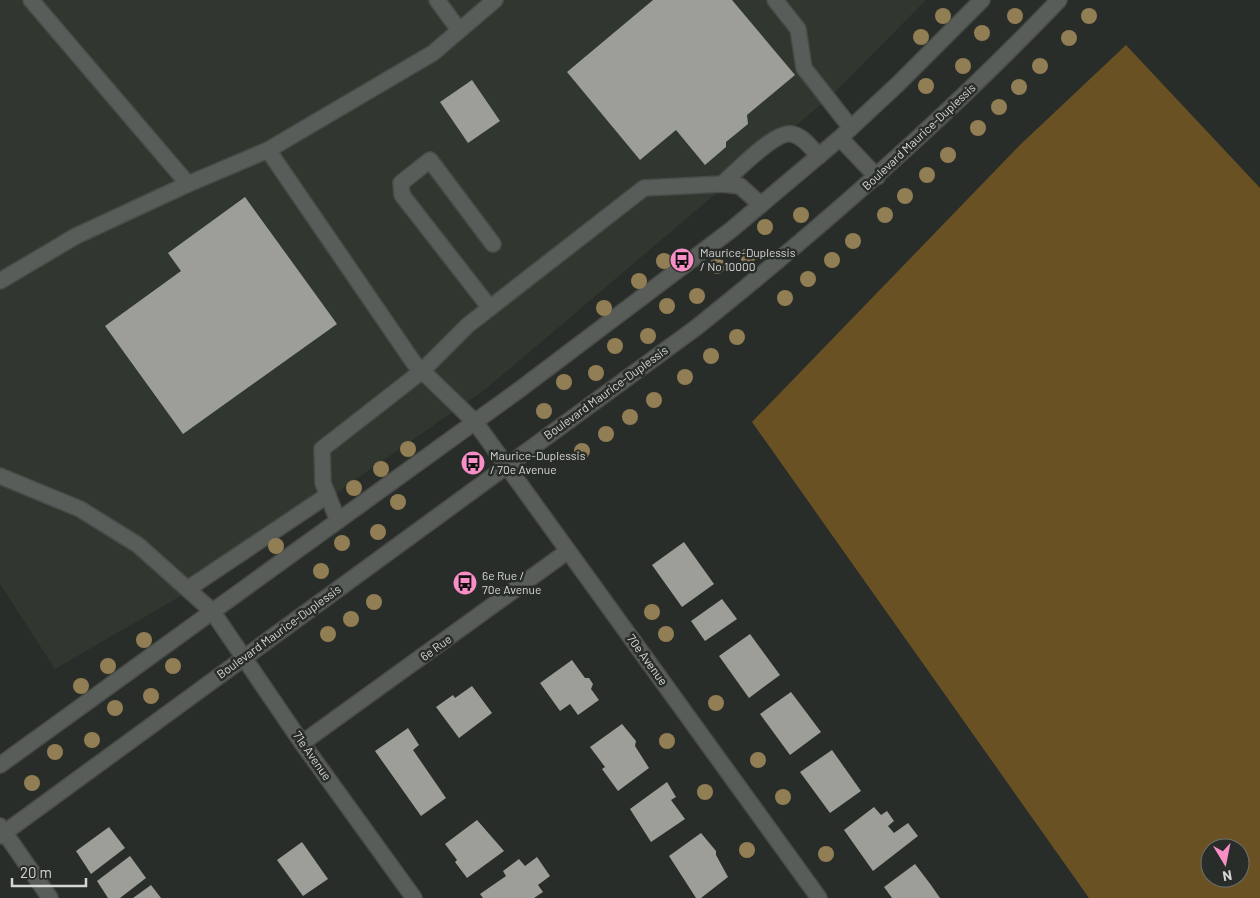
<svg xmlns="http://www.w3.org/2000/svg" width="1260" height="898" viewBox="0 0 1260 898" font-family="Barlow,sans-serif">
<style>
.built{fill:#2f372f}
.forest{fill:#695124;fill-rule:evenodd}
.building{fill:#9d9e98}
.lines{fill:none;stroke-linecap:round;stroke-linejoin:round}
.minor-casing{stroke:#484b48;stroke-width:18}
.minor{stroke:#595d59;stroke-width:15}
.tree{fill:#927e55}
.labels{text-anchor:middle;stroke-width:5;stroke-linejoin:round;paint-order:stroke}
.street-label{font-size:12px;fill:#d3d6d3;stroke:#292d29}
.poi-label{font-size:12px;fill:#d3d6d3;stroke:#292d29;text-anchor:start}
</style>
<rect width="100%" height="100%" fill="#292d29"/>
<path class="built" d="M 0,0 L 926,0 L 832,95 L 487,388 L 227,569 L 55,669 L 0,584 Z"/>
<path class="forest" d="M 1126,45 L 1260,188 L 1260,898 L 1089,898 L 752,422 L 1021,144 ZM 1210,848 L 1240,848 L 1240,878 L 1210,878 Z"/>
<g class="building">
<path d="M 653,0 L 732,0 L 795,75 L 747,115 L 748,124 L 726,142 L 726,147 L 705,165 L 676,130 L 640,160 L 567,72 Z"/>
<path d="M 472,80 L 500,121 L 468,143 L 440,102 Z"/>
<path d="M 245,197 L 337,324 L 183,434 L 105,326 L 181,271 L 168,253 Z"/>
<path d="M 684,542 L 714,584 L 682,607 L 652,565 Z"/>
<path d="M 722,599 L 737,619 L 705,641 L 691,621 Z"/>
<path d="M 750,634 L 780,675 L 749,698 L 719,656 Z"/>
<path d="M 572,660 L 585,678 L 589,678 L 593,684 L 591,689 L 599,700 L 578,715 L 570,704 L 560,711 L 540,683 Z"/>
<path d="M 472,686 L 492,713 L 459,738 L 436,707 L 453,695 L 455,698 Z"/>
<path d="M 791,692 L 821,732 L 790,755 L 760,714 Z"/>
<path d="M 622,724 L 636,741 L 635,746 L 649,768 L 618,791 L 602,769 L 605,767 L 590,747 Z"/>
<path d="M 408,728 L 419,745 L 413,750 L 446,798 L 421,816 L 375,751 Z"/>
<path d="M 832,750 L 861,791 L 830,813 L 800,772 Z"/>
<path d="M 667,782 L 676,797 L 671,800 L 685,819 L 651,842 L 630,809 Z"/>
<path d="M 874,807 L 881,815 L 887,811 L 894,821 L 888,826 L 894,833 L 908,823 L 918,836 L 873,871 L 844,830 Z"/>
<path d="M 477,820 L 504,851 L 467,878 L 455,862 L 457,860 L 445,844 Z"/>
<path d="M 109,827 L 125,848 L 91,874 L 76,851 Z"/>
<path d="M 701,833 L 716,851 L 716,855 L 728,877 L 701,898 L 696,898 L 669,856 Z"/>
<path d="M 302,842 L 328,879 L 303,896 L 277,860 Z"/>
<path d="M 130,856 L 146,878 L 120,898 L 108,898 L 97,881 Z"/>
<path d="M 537,857 L 550,876 L 538,885 L 543,892 L 534,898 L 483,898 L 480,894 L 506,876 L 503,871 L 519,859 L 525,866 Z"/>
<path d="M 915,864 L 931,885 L 940,898 L 892,898 L 884,887 Z"/>
<path d="M 151,885 L 161,898 L 133,898 Z"/>
</g>
<g class="lines">
<defs>
<g id="minor">
<path d="M 31,0 L 188,184 L 268,150"/>
<path d="M 437,0 L 459,30"/>
<path d="M 495,0 L 433,53 L 268,150 L 414,363 L 475,422 L 819,898"/>
<path d="M 775,0 L 798,29 L 804,68 L 851,128"/>
<path d="M 840,138 L 877,177"/>
<path d="M 722,184 C 735,173 775,130 792,134 C 803,136 811,148 819,156"/>
<path d="M 0,281 L 76,236 L 188,184"/>
<path d="M 490,308 L 402,195 L 401,183 L 430,160 L 493,244"/>
<path d="M 0,476 L 80,509 L 138,545 L 212,611 L 302,743 L 414,898"/>
<path d="M 338,521 L 323,483 L 322,449 L 422,371 L 468,325 L 644,188 L 722,184 L 740,186 L 761,205"/>
<path d="M 189,588 L 328,495"/>
<path d="M 302,743 L 568,551"/>
<path d="M 0,765 L 519,390 L 731,230 L 840,138 L 899,83 L 982,0"/>
<path d="M 0,826 L 50,898"/>
<path d="M 0,836 L 697,327 C 824,225 946,118 1059,0"/>
</g>
</defs>
<use href="#minor" class="minor-casing"/>
<use href="#minor" class="minor"/>
</g>
<g class="tree">
<circle cx="943" cy="16" r="8"/>
<circle cx="1015" cy="16" r="8"/>
<circle cx="1089" cy="16" r="8"/>
<circle cx="982" cy="33" r="8"/>
<circle cx="921" cy="37" r="8"/>
<circle cx="1069" cy="38" r="8"/>
<circle cx="963" cy="66" r="8"/>
<circle cx="1040" cy="66" r="8"/>
<circle cx="926" cy="86" r="8"/>
<circle cx="1019" cy="87" r="8"/>
<circle cx="999" cy="107" r="8"/>
<circle cx="978" cy="128" r="8"/>
<circle cx="948" cy="155" r="8"/>
<circle cx="927" cy="175" r="8"/>
<circle cx="905" cy="196" r="8"/>
<circle cx="801" cy="215" r="8"/>
<circle cx="885" cy="215" r="8"/>
<circle cx="765" cy="227" r="8"/>
<circle cx="853" cy="241" r="8"/>
<circle cx="748" cy="256" r="8"/>
<circle cx="832" cy="260" r="8"/>
<circle cx="664" cy="261" r="8"/>
<circle cx="717" cy="266" r="8"/>
<circle cx="808" cy="279" r="8"/>
<circle cx="639" cy="281" r="8"/>
<circle cx="697" cy="296" r="8"/>
<circle cx="785" cy="298" r="8"/>
<circle cx="667" cy="306" r="8"/>
<circle cx="604" cy="308" r="8"/>
<circle cx="648" cy="336" r="8"/>
<circle cx="737" cy="337" r="8"/>
<circle cx="615" cy="346" r="8"/>
<circle cx="711" cy="356" r="8"/>
<circle cx="596" cy="373" r="8"/>
<circle cx="685" cy="377" r="8"/>
<circle cx="564" cy="382" r="8"/>
<circle cx="654" cy="400" r="8"/>
<circle cx="544" cy="411" r="8"/>
<circle cx="630" cy="417" r="8"/>
<circle cx="606" cy="434" r="8"/>
<circle cx="408" cy="449" r="8"/>
<circle cx="582" cy="451" r="8"/>
<circle cx="381" cy="469" r="8"/>
<circle cx="354" cy="488" r="8"/>
<circle cx="398" cy="502" r="8"/>
<circle cx="378" cy="532" r="8"/>
<circle cx="342" cy="543" r="8"/>
<circle cx="276" cy="546" r="8"/>
<circle cx="321" cy="571" r="8"/>
<circle cx="374" cy="602" r="8"/>
<circle cx="652" cy="612" r="8"/>
<circle cx="351" cy="619" r="8"/>
<circle cx="328" cy="634" r="8"/>
<circle cx="666" cy="634" r="8"/>
<circle cx="144" cy="640" r="8"/>
<circle cx="108" cy="666" r="8"/>
<circle cx="173" cy="666" r="8"/>
<circle cx="81" cy="686" r="8"/>
<circle cx="151" cy="696" r="8"/>
<circle cx="716" cy="703" r="8"/>
<circle cx="115" cy="708" r="8"/>
<circle cx="92" cy="740" r="8"/>
<circle cx="667" cy="741" r="8"/>
<circle cx="55" cy="752" r="8"/>
<circle cx="758" cy="760" r="8"/>
<circle cx="32" cy="783" r="8"/>
<circle cx="705" cy="792" r="8"/>
<circle cx="783" cy="797" r="8"/>
<circle cx="747" cy="850" r="8"/>
<circle cx="826" cy="854" r="8"/>
</g>
<defs>
<symbol id="bus-disc" viewBox="-11 -11 22 22"><circle r="9.5" fill="#fa8fc8" stroke="#292d29"/><path d="M-5-6H5V4H4V6H2V4H-2V6H-4V4H-5ZM-3.5-4V0h7V-4ZM-3.5 1.2v1.5H-2V1.2ZM2 1.2v1.5H3.5V1.2Z" fill="#111"/></symbol>
</defs>
<g fill-rule="evenodd">
<use href="#bus-disc" x="668" y="246" width="28" height="28"/>
<use href="#bus-disc" x="459" y="449" width="28" height="28"/>
<use href="#bus-disc" x="451" y="569" width="28" height="28"/>
</g>
<g class="labels">
<g class="street-label">
<text transform="translate(919 137) rotate(-43)" y="4">Boulevard Maurice-Duplessis</text>
<text transform="translate(606 393) rotate(-36)" y="4">Boulevard Maurice-Duplessis</text>
<text transform="translate(279 632) rotate(-36)" y="4">Boulevard Maurice-Duplessis</text>
<text transform="translate(436 648) rotate(-36)" y="4">6e Rue</text>
<text transform="translate(647 660) rotate(54)" y="4">70e Avenue</text>
<text transform="translate(312 756) rotate(55)" y="4">71e Avenue</text>
</g>
<g class="poi-label">
<text x="700" y="257">Maurice-Duplessis<tspan x="700" dy="14">/ No 10000</tspan></text>
<text x="490" y="460">Maurice-Duplessis<tspan x="490" dy="14">/ 70e Avenue</tspan></text>
<text x="482" y="580">6e Rue /<tspan x="482" dy="14">70e Avenue</tspan></text>
</g>
</g>
<g transform="translate(1225 863) rotate(170)"><circle r="24" fill="#292d29" stroke="#6d716d"/>
<path d="M0-4L9 19L0 12L-9 19Z" fill="#fa8fc8"/>
<text y="-8" font-size="14" font-weight="bold" text-anchor="middle" fill="#d3d6d3">N</text>
</g>
<path d="M12 878v8h74v-8" fill="none" stroke="#d3d6d3" stroke-width="2.5"/>
<text x="20" y="878" font-size="15" fill="#d3d6d3" stroke="#292d29" stroke-width="4" paint-order="stroke">20 m</text>
</svg>
